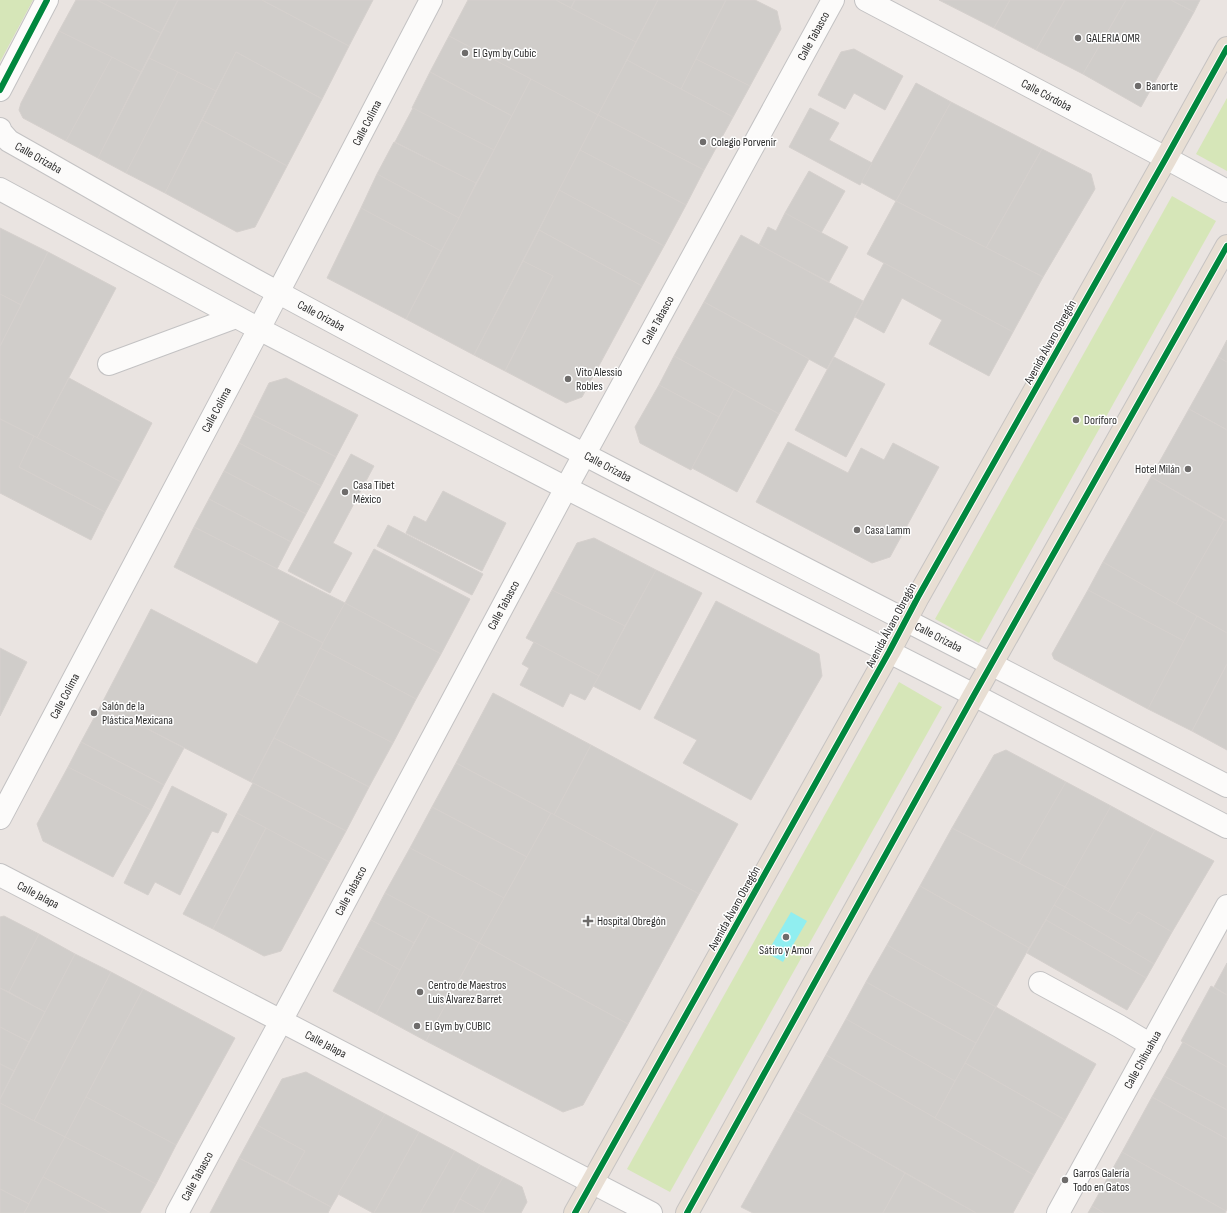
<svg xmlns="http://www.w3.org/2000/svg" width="1227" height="1213" viewBox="0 0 1227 1213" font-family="'Sofia Sans Condensed',sans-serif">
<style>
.green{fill:#d6e6b8}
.water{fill:#90eef0}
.building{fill:#d0cdca;stroke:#d5d0cd}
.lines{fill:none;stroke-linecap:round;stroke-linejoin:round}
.minor-casing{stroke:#c3c2c3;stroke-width:24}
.major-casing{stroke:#c6c3c2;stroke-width:24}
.minor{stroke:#fcfbfa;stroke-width:22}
.major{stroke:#e8ded3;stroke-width:22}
.cycleway-casing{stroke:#fff;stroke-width:8}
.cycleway{stroke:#00873e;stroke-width:6}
.poi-dot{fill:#6e6c6b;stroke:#fff;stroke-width:1.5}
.labels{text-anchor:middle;stroke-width:3;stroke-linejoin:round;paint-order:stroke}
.street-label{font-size:12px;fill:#2c2c2c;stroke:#fff}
.poi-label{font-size:12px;fill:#2c2c2c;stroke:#fff;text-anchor:start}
</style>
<rect width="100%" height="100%" fill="#eae4e1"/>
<g class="green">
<path d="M 0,0 L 33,0 L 0,62 Z"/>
<path d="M 1227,98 L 1227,171 L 1196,154 Z"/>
<path d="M 1172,196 L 1216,221 L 979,643 L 935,619 Z"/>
<path d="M 899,682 L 942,707 L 670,1192 L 627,1169 Z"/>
</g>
<path class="water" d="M 791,912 L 807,921 L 783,962 L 767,953 Z"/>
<g class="building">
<path d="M 76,0 L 97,0 L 161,33 L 141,72 L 59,31 Z"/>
<path d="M 97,0 L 178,0 L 161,33 Z"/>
<path d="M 178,0 L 262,0 L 349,46 L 322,99 L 236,52 L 216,91 L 149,58 Z"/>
<path d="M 262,0 L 373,0 L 349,46 Z"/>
<path d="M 468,0 L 556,0 L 636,42 L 598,115 L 449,36 Z"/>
<path d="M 556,0 L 575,0 L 571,8 Z"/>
<path d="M 575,0 L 658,0 L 636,42 L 571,8 Z"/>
<path d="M 658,0 L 726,0 L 681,89 L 627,60 Z"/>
<path d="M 726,0 L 755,0 L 777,11 L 781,29 L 750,86 L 696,59 Z"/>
<path d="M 939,0 L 1010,0 L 994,28 Z"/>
<path d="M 1010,0 L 1065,0 L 1036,50 L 994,28 Z"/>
<path d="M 1065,0 L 1126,0 L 1083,74 L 1036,50 Z"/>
<path d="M 1126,0 L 1171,0 L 1194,12 L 1141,107 L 1083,74 Z"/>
<path d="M 1171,0 L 1200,0 L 1194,12 Z"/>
<path d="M 59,31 L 112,57 L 66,141 L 23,118 L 19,110 L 21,103 Z"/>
<path d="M 449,36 L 531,79 L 512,116 L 430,72 Z"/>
<path d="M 854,49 L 903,76 L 885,110 L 854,93 L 845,109 L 818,95 L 841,52 Z"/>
<path d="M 236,52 L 322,99 L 287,166 L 202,120 Z"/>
<path d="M 112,57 L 141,72 L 98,158 L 66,141 Z"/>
<path d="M 149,58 L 178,72 L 126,173 L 98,158 Z"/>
<path d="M 696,59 L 750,86 L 733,117 L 681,89 Z"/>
<path d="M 627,60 L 733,117 L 704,170 L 598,115 Z"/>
<path d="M 178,72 L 216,91 L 165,193 L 126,173 Z"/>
<path d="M 430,72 L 512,116 L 494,150 L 412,108 Z"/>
<path d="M 531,79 L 598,115 L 474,355 L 406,319 Z"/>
<path d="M 916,83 L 951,102 L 896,201 L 861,182 Z"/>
<path d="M 951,102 L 1042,149 L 986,248 L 896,201 Z"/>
<path d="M 413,108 L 494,150 L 476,183 L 395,142 Z"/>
<path d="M 810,108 L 839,123 L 829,140 L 872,163 L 860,185 L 789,147 Z"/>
<path d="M 598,115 L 704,170 L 686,205 L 580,150 Z"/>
<path d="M 202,120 L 287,166 L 255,227 L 237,232 L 165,193 Z"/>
<path d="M 394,142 L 476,183 L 459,218 L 377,174 Z"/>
<path d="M 1042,149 L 1091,174 L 1095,189 L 1043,277 L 986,248 Z"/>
<path d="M 580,150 L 686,205 L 664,246 L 559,190 Z"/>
<path d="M 809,171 L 845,191 L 821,233 L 785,213 Z"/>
<path d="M 377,174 L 459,218 L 441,251 L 361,208 Z"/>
<path d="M 559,190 L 664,246 L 642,286 L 539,230 Z"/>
<path d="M 896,201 L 1043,277 L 1013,332 L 867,254 Z"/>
<path d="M 361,208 L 441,251 L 406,319 L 327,278 Z"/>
<path d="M 785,213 L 848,247 L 829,282 L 759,245 L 768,227 L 776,231 Z"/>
<path d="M 0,228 L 48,252 L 21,305 L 0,294 Z"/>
<path d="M 539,230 L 642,286 L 582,397 L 566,403 L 505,371 L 553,276 L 523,261 Z"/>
<path d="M 741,235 L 863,301 L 827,369 L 704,302 Z"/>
<path d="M 48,252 L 116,288 L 37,438 L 0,419 L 0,346 Z"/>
<path d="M 523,261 L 553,276 L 505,371 L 474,355 Z"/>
<path d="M 884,263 L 1013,332 L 989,376 L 929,344 L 942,320 L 902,298 L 884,333 L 855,317 Z"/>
<path d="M 0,294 L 21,305 L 0,346 Z"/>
<path d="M 704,302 L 809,359 L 779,414 L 674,356 Z"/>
<path d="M 1227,340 L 1227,362 L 1218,357 Z"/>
<path d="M 674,356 L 734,389 L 719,417 L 659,385 Z"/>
<path d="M 834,357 L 885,384 L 846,457 L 795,430 Z"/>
<path d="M 1218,357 L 1227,362 L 1227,430 L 1189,409 Z"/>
<path d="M 69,378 L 152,423 L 121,482 L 37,438 Z"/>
<path d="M 286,378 L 358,415 L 336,457 L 253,415 L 269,383 Z"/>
<path d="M 659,385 L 719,417 L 691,470 L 640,443 L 635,427 Z"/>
<path d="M 734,389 L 779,414 L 737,492 L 692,468 Z"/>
<path d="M 1189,409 L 1227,430 L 1227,521 L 1151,477 Z"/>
<path d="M 253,415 L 336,457 L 321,486 L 239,443 Z"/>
<path d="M 0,419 L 34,436 L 19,467 L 105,512 L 91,540 L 0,493 Z"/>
<path d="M 34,436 L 121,482 L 105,512 L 19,467 Z"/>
<path d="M 788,442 L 848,473 L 861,448 L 884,460 L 893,443 L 939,467 L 890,557 L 872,563 L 756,502 Z"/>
<path d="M 239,443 L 321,486 L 306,514 L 224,471 Z"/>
<path d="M 351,454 L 374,466 L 333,543 L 352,553 L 330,593 L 288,571 Z"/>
<path d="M 224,471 L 306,514 L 291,542 L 209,499 Z"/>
<path d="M 1151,477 L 1224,520 L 1176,604 L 1103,562 Z"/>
<path d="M 443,491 L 506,523 L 482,571 L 406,533 L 414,516 L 426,522 Z"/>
<path d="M 209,499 L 291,542 L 277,569 L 194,527 Z"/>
<path d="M 1224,520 L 1227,521 L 1227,633 L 1176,604 Z"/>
<path d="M 388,525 L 483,574 L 472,595 L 377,546 Z"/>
<path d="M 194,527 L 345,603 L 323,643 L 174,567 Z"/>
<path d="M 594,538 L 656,570 L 625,626 L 552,590 L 577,543 Z"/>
<path d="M 374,549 L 470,599 L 441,654 L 345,603 Z"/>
<path d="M 1103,562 L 1197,616 L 1184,641 L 1088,590 Z"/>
<path d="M 656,570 L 702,593 L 640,710 L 593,686 Z"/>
<path d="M 552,590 L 625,626 L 599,676 L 526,638 Z"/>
<path d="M 1088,590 L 1184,641 L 1148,709 L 1054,659 L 1052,654 Z"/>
<path d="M 716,601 L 819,654 L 822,676 L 751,800 L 683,763 L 697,740 L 654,718 Z"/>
<path d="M 345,603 L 441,654 L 416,699 L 320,648 Z"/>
<path d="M 151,609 L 257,664 L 280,621 L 323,643 L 251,782 L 101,705 Z"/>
<path d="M 1197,616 L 1227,633 L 1227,664 L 1192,731 L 1148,709 Z"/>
<path d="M 534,642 L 599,676 L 585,700 L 570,693 L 563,707 L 520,685 L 529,668 L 522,664 Z"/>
<path d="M 0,648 L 27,662 L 0,716 Z"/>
<path d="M 320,648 L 416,699 L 393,743 L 297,694 Z"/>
<path d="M 1227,664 L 1227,750 L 1192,731 Z"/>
<path d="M 493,693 L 591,745 L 554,815 L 456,763 Z"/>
<path d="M 297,694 L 393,743 L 369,787 L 274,738 Z"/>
<path d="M 101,705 L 184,748 L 164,785 L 81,742 Z"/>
<path d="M 274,738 L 369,787 L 346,831 L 251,782 Z"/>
<path d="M 81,742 L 164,785 L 151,810 L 68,767 Z"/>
<path d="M 591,745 L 738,824 L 699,894 L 551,813 L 554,815 Z"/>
<path d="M 1006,750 L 1066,782 L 1019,863 L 952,828 L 994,755 Z"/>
<path d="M 456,763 L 554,815 L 551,813 L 527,857 L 432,807 Z"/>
<path d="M 68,767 L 151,810 L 113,877 L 43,841 L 37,824 Z"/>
<path d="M 1066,782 L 1111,806 L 1065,887 L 1019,863 Z"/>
<path d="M 253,783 L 346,831 L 329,862 L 237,813 Z"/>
<path d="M 172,786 L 227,814 L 218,833 L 212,831 L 180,895 L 155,882 L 148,895 L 124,883 Z"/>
<path d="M 1111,806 L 1155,830 L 1108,912 L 1065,887 Z"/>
<path d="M 432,807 L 527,857 L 504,898 L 410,848 Z"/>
<path d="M 237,813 L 266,828 L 213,929 L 183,914 Z"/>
<path d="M 551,813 L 699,894 L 628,1024 L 479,943 Z"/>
<path d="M 266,828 L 329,862 L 281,951 L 264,956 L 213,929 Z"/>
<path d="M 952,828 L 1065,887 L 1029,948 L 920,886 Z"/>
<path d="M 1155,830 L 1214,861 L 1172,932 L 1138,912 L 1130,924 L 1108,912 Z"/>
<path d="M 410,848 L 504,898 L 479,943 L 385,893 Z"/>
<path d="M 920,886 L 1029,948 L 996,1007 L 887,945 Z"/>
<path d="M 1065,887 L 1130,924 L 1138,912 L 1172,932 L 1154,964 L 1054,905 Z"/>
<path d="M 385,893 L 429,916 L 414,943 L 371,920 Z"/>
<path d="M 1054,905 L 1154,964 L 1146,978 L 1046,920 Z"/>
<path d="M 4,916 L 39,934 L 9,992 L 0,988 L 0,917 Z"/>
<path d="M 429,916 L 479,943 L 426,1041 L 376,1014 Z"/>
<path d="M 371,920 L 414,943 L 400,970 L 357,946 Z"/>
<path d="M 1046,920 L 1146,978 L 1127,1010 L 1027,953 Z"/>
<path d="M 39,934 L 75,954 L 45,1012 L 9,992 Z"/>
<path d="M 479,943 L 628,1024 L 583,1105 L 563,1112 L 426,1041 Z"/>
<path d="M 887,945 L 996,1007 L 976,1043 L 866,982 Z"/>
<path d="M 357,946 L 400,970 L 376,1014 L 333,991 Z"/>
<path d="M 75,954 L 111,972 L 34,1121 L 0,1103 L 0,1099 Z"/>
<path d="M 1227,963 L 1227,995 L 1214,987 Z"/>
<path d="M 111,972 L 143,989 L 65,1137 L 34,1121 Z"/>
<path d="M 866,982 L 976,1043 L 955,1081 L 846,1019 Z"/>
<path d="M 1211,986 L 1227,995 L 1227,1067 L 1181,1041 Z"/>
<path d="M 0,988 L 45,1012 L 29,1042 L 0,1027 Z"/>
<path d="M 143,989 L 235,1038 L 176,1145 L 86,1097 Z"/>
<path d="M 996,1007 L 1096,1064 L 1065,1120 L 965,1063 Z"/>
<path d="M 846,1019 L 955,1081 L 935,1118 L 826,1055 Z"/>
<path d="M 0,1027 L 29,1042 L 14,1071 L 0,1064 Z"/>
<path d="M 1183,1042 L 1227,1067 L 1227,1110 L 1164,1076 Z"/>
<path d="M 826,1055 L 1034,1175 L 1013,1213 L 976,1213 L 795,1110 Z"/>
<path d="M 965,1063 L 1065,1120 L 1034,1175 L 935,1118 Z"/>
<path d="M 0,1064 L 14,1071 L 0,1099 Z"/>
<path d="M 306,1072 L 385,1114 L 331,1207 L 287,1183 L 305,1151 L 257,1125 L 282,1079 Z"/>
<path d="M 1164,1076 L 1227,1110 L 1227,1139 L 1152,1097 Z"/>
<path d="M 86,1097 L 176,1145 L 156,1184 L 65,1137 Z"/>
<path d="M 1152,1097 L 1227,1139 L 1227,1209 L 1226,1211 L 1122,1152 Z"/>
<path d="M 0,1103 L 65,1137 L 29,1204 L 0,1189 Z"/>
<path d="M 795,1110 L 905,1173 L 883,1213 L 753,1213 L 741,1207 Z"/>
<path d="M 385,1114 L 419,1132 L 374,1213 L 373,1213 L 338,1194 Z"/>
<path d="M 257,1125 L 305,1151 L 287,1183 L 239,1158 Z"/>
<path d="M 419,1132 L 455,1151 L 420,1213 L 374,1213 Z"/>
<path d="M 65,1137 L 156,1184 L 140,1213 L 111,1213 L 43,1177 Z"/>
<path d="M 455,1151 L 480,1165 L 453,1213 L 420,1213 Z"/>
<path d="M 1122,1152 L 1226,1211 L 1225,1213 L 1104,1213 L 1092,1206 Z"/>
<path d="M 239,1158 L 331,1207 L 328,1213 L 210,1213 Z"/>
<path d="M 480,1165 L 503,1177 L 483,1212 L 460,1199 Z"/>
<path d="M 905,1173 L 976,1213 L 883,1213 Z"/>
<path d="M 43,1177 L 111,1213 L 24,1213 Z"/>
<path d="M 503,1177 L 522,1187 L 527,1202 L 521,1213 L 485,1213 L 483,1212 Z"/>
<path d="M 0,1189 L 29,1204 L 24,1213 L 0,1213 Z"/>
<path d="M 460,1199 L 483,1212 L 485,1213 L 453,1213 Z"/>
<path d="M 1092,1206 L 1104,1213 L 1088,1213 Z"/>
</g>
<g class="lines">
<defs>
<g id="minor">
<path id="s1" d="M 866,0 L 1166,158 L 1227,191"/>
<path d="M 0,90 L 47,0"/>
<path id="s2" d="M 0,129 L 1,132 L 9,141 C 100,192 189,245 281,294 C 594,463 912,622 1227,786"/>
<path d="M 0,189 L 259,329 L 566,488 L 974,695 L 1227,827"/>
<path d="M 109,364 L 236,317"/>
<path id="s3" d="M 0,818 L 259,329 L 431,0"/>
<path id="s4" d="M 0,875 L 651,1213"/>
<path d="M 1040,983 L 1119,1026 L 1151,1045"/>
<path id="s5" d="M 177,1213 L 281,1021 L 566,488 L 833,0"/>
<path id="s6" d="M 1058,1213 L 1227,906"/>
</g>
<g id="major">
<path d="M 575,1213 L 889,652 L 918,597 L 1166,158 L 1227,48"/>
<path d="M 687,1213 L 974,695 L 1227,246"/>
</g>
</defs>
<use href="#minor" class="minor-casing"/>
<use href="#major" class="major-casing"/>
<use href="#minor" class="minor"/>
<use href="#major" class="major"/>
<defs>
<g id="cycleway">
<path d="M 0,90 L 47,0"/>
<path d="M 575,1213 L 889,652 L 918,597 L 1166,158 L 1227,48"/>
<path d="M 687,1213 L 974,695 L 1227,246"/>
</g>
</defs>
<use href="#cycleway" class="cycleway-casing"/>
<use href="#cycleway" class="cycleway"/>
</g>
<g class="poi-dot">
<circle cx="1078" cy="38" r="4"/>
<circle cx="465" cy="53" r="4"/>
<circle cx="1138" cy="86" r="4"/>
<circle cx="703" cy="142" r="4"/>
<circle cx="568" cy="379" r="4"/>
<circle cx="1076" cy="420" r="4"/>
<circle cx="1188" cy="469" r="4"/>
<circle cx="345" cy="492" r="4"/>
<circle cx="857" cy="530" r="4"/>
<circle cx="94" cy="713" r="4"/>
<path d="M586 915h4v4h4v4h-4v4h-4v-4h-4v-4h4z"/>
<circle cx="786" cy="937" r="4"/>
<circle cx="420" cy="992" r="4"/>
<circle cx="417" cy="1026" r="4"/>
<circle cx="1065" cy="1180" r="4"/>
</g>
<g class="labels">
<g class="street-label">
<text dy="4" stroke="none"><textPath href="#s5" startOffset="1338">Calle Tabasco</textPath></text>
<text dy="4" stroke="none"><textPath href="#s1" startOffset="204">Calle Córdoba</textPath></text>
<text dy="4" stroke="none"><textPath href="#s3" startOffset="786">Calle Colima</textPath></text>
<text dy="4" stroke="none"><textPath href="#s2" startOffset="49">Calle Orizaba</textPath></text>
<text dy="4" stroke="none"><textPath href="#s2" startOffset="373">Calle Orizaba</textPath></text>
<text dy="4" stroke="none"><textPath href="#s5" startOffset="1014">Calle Tabasco</textPath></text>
<text transform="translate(1050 342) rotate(-61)" y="4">Avenida Álvaro Obregón</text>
<text dy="4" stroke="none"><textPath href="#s3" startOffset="462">Calle Colima</textPath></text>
<text dy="4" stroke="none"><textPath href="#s2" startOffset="697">Calle Orizaba</textPath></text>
<text dy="4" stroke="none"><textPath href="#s5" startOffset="690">Calle Tabasco</textPath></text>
<text transform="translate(891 625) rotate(-62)" y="4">Avenida Álvaro Obregón</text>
<text dy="4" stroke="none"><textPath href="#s2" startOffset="1069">Calle Orizaba</textPath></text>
<text dy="4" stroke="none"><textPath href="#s3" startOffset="138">Calle Colima</textPath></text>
<text dy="4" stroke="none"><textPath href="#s5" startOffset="366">Calle Tabasco</textPath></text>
<text dy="4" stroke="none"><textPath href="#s4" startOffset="43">Calle Jalapa</textPath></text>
<text transform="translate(734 908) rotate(-61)" y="4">Avenida Álvaro Obregón</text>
<text dy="4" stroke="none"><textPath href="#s4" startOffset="367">Calle Jalapa</textPath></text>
<text dy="4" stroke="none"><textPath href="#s6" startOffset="175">Calle Chihuahua</textPath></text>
<text dy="4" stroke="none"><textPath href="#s5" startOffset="42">Calle Tabasco</textPath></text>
</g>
<g class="poi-label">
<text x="1086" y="42">GALERIA OMR</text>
<text x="473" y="57">El Gym by Cubic</text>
<text x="1146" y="90">Banorte</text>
<text x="711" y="146">Colegio Porvenir</text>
<text x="576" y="376">Vito Alessio<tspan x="576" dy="14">Robles</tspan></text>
<text x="1084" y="424">Doríforo</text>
<text x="1180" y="473" text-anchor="end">Hotel Milán</text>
<text x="353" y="489">Casa Tibet<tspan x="353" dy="14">México</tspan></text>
<text x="865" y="534">Casa Lamm</text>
<text x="102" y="710">Salón de la<tspan x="102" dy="14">Plástica Mexicana</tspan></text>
<text x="597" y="925">Hospital Obregón</text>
<text x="786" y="954" text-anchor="middle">Sátiro y Amor</text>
<text x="428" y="989">Centro de Maestros<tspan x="428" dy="14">Luis Álvarez Barret</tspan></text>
<text x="425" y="1030">El Gym by CUBIC</text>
<text x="1073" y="1177">Garros Galería<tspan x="1073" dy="14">Todo en Gatos</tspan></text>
</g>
</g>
</svg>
